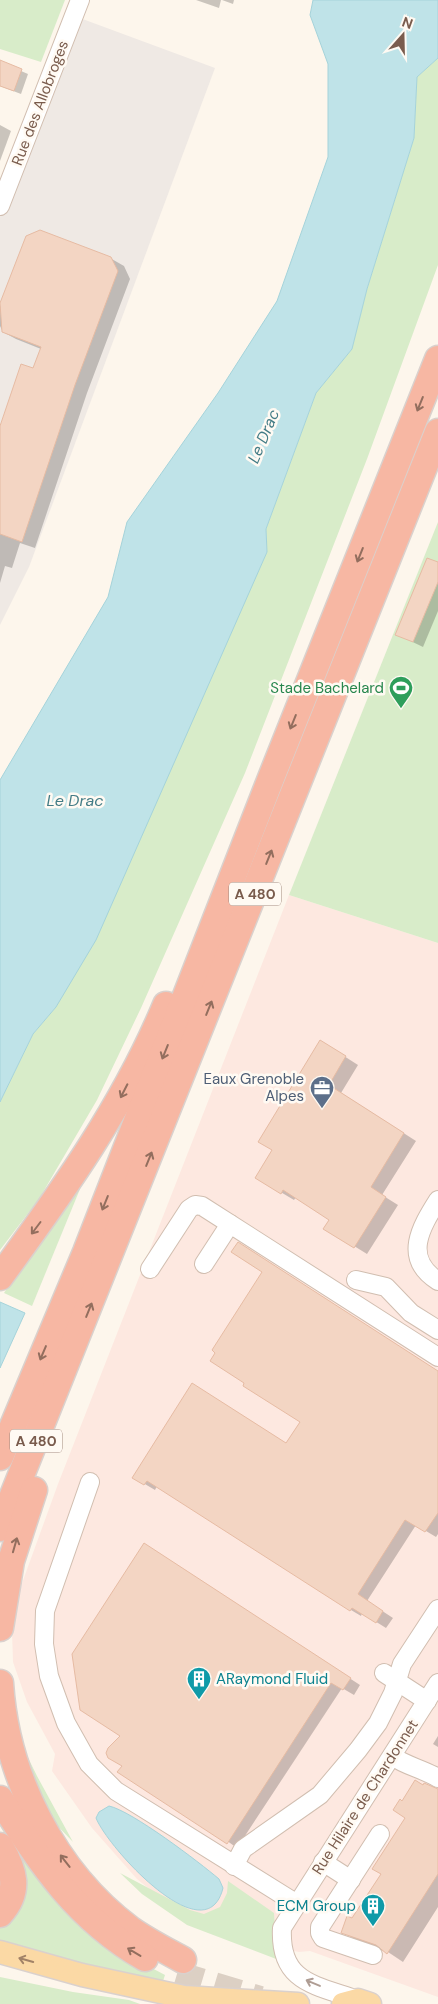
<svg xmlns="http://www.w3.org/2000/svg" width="438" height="2004" viewBox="0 0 438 2004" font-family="'DM Sans',sans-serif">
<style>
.commercial{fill:#fde8e0}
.industrial{fill:#efe9e4}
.green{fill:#d8ecc9}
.water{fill:#bfe3e8;stroke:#a5d3da}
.shadow{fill:#0003}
.building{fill:#f3d5c3;stroke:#e6bba3}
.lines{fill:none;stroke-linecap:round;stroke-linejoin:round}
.highway-tunnel{stroke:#dcd0c4;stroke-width:26;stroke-dasharray:26 13;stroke-linecap:butt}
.minor-casing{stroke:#d1beb0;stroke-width:20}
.major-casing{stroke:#dad1cd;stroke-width:25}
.highway-casing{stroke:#dad1cd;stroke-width:29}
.minor{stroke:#fff;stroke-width:18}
.major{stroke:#fbd9a5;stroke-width:22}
.highway{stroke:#f7b7a3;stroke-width:26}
.oneway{stroke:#936e5e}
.oneway2{stroke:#a18267}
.oneway3{stroke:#af9d94}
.labels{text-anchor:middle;stroke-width:5;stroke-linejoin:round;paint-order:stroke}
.shield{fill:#fffaf3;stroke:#a28b7f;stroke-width:1}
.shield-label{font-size:14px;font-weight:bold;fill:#7a5c4d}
.street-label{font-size:15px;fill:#7a5c4d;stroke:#fffaf3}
.leisure-label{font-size:15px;fill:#27864d;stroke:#fffaf3;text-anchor:end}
.service-label{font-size:15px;fill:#4e5e75;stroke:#fffaf3;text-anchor:end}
.culture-label{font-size:15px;fill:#0d838f;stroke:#fffaf3;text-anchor:start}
.water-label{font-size:16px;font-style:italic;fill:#437c86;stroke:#fffaf3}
</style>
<rect width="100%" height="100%" fill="#fdf6ec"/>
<path class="commercial" d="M 289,895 L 438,943 L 438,1997 L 310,1951 L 299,1952 L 256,1943 L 159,1897 L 137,1879 L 92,1828 L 52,1771 L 55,1754 L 27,1702 L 13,1662 L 12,1631 L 17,1597 L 58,1484 Z"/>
<path class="industrial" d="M 69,14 L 215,68 L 29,567 L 0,625 L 0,188 Z"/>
<g class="green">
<path d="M 0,0 L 65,0 L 41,62 L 0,49 Z"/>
<path d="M 438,58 L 438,265 L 367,459 L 245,773 L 141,1008 L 97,1100 L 39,1199 L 0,1250 L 0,1102 L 33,1034 L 56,1007 L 267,552 L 266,529 L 316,393 L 352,349 L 367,289 L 414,138 L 417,77 Z"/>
<path d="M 438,522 L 438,943 L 289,895 Z"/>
<path d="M 80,1189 L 32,1306 L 4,1293 L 71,1192 Z"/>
<path d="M 11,1723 L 37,1776 L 73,1842 L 50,1818 Z"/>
<path d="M 0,1806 L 118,1950 L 165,1975 L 162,1984 L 0,1947 L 0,1921 L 16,1852 L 0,1826 Z"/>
<path d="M 120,1873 L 190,1910 L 204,1914 L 220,1907 L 227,1893 L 228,1881 L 274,1913 L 275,1929 L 284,1962 L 187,1925 L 142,1894 Z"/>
<path d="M 0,1977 L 73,1992 L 129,2000 L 140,2004 L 0,2004 Z"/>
</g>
<g class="water">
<path d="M 313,0 L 438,0 L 438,58 L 417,77 L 414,138 L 367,289 L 352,349 L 316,393 L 266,529 L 267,552 L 96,940 L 56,1007 L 33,1034 L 0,1102 L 0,780 L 108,597 L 127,522 L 218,393 L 277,301 L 328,157 L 328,64 L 310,15 Z"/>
<path d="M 0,1302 L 25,1313 L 0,1368 Z"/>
<path d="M 109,1806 C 132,1811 199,1862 219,1879 L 223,1888 C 206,1956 108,1848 96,1818 L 99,1812 Z"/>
</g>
<g class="shadow">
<path d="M 196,0 L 221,0 L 219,8 Z"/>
<path d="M 222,0 L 234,0 L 233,4 Z"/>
<path d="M 0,62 L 28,74 L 21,94 L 0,86 Z"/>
<path d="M 0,125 L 11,131 L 0,161 Z"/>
<path d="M 27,237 L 110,258 L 124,266 L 130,279 L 87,393 L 35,548 L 20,543 L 12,568 L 5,566 L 0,583 L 0,430 L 34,370 L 41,349 L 16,339 L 3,332 L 0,326 L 0,307 Z"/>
<path d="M 438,563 L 438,611 L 423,647 L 396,634 Z"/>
<path d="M 333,1049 L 358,1065 L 341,1093 L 416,1141 L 382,1195 L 398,1205 L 367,1254 L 325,1228 L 330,1219 L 296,1197 L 294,1200 L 257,1178 Z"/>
<path d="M 438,1371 L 438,1534 L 436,1537 L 416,1525 L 367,1601 L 393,1618 L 386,1628 L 362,1613 L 361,1616 L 351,1610 L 157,1486 L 155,1490 L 133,1477 L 287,1445 Z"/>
<path d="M 154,1551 L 360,1685 L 354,1695 L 342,1688 L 237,1848 L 123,1766 L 122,1736 Z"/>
<path d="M 438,1736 L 438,1747 L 433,1744 Z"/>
<path d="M 424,1786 L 438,1790 L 438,1907 L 403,1962 L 385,1950 L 358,1941 L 343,1932 L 382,1874 L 407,1818 L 403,1802 Z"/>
</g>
<g class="building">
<path d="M 0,60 L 22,69 L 14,91 L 0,86 Z"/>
<path d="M 40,230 L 111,257 L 118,271 L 75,385 L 22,542 L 0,534 L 0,426 L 21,364 L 33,368 L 41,347 L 2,332 L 0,303 L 26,236 Z"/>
<path d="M 427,558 L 438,562 L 438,582 L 413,642 L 395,635 Z"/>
<path d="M 320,1040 L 346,1056 L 329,1085 L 404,1133 L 371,1187 L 386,1197 L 354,1248 L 323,1229 L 329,1220 L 283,1190 L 281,1194 L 255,1178 L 272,1150 L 258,1142 Z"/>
<path d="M 238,1242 L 438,1371 L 438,1513 L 425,1532 L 405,1520 L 358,1594 L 383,1611 L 376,1623 L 352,1608 L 350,1611 L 147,1481 L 144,1485 L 132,1478 L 192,1383 L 286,1443 L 300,1422 L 243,1386 L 244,1383 L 210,1361 L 215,1353 L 212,1350 L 262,1272 L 231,1252 Z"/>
<path d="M 144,1543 L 351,1678 L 343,1690 L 331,1683 L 227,1844 L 117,1772 L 122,1766 L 108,1758 L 106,1753 L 108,1748 L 120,1736 L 80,1710 L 72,1654 Z"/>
<path d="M 415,1780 L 423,1785 L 424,1783 L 438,1789 L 438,1874 L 387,1954 L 376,1945 L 341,1933 L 347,1916 L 352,1918 L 381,1874 L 372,1869 L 405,1818 L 393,1810 L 400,1799 L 402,1801 Z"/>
</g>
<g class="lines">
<path class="highway-tunnel" d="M 177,1974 L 260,1999"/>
<defs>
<g id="minor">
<path d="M 0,206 L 80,0"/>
<path d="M 438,1200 C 421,1227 402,1258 438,1281"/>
<path d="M 204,1264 L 230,1224"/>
<path d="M 150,1269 L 189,1209 L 195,1205 L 202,1206 L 438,1357"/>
<path d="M 356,1280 L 386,1287 L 411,1313 L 438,1330"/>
<path d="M 90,1482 L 45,1611 L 44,1644 L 49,1676 L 66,1723 L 89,1764 L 116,1791 L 297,1904"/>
<path d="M 384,1673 L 427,1701"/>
<path d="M 392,1756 C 406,1766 423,1769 438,1778"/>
<path d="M 323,1862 L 351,1880"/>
<path d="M 234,1866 L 243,1849 L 320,1795 L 358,1750 L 378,1723 L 393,1693 L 402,1664 L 438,1609"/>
<path d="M 373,1955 L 323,1938 L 320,1933 L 320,1927 L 380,1834"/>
<path d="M 358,2000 C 316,1985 279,1983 282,1928 L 438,1683"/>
</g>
<g id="major">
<path d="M 0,1952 L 82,1975 L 184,1997 L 298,2004"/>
<path d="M 343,2004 L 358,2000 L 370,2004"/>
</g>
<g id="highway">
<path d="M 0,1277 C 63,1191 125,1104 166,1005"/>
<path d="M 0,1457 L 86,1252 L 271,778 L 438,359"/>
<path d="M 0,1528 L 438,432"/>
<path d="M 0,1628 L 11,1561 L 34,1490"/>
<path d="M 0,1683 C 6,1777 54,1872 130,1929 C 147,1941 165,1950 183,1960"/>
<path d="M 0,1799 C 41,1864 77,1919 145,1958"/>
<path d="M 0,1846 C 14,1870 21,1891 0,1914"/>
</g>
</defs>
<use href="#minor" class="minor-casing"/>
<use href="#major" class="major-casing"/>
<use href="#highway" class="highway-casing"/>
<use href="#minor" class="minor"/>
<use href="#major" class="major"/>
<use href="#highway" class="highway"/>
</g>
<defs><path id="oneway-shaft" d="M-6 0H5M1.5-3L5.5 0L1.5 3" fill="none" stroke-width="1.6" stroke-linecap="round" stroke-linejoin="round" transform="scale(1.25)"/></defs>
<g class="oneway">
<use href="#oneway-shaft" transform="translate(420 404) rotate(112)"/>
<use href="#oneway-shaft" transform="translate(360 555) rotate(112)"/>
<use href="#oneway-shaft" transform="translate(293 722) rotate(112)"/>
<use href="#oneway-shaft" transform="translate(269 857) rotate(-68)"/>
<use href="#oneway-shaft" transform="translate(209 1008) rotate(-68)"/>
<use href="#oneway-shaft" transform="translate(165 1052) rotate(112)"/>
<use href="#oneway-shaft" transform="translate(124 1091) rotate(117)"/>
<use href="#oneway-shaft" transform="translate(149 1159) rotate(-68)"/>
<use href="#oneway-shaft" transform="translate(105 1203) rotate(112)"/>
<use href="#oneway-shaft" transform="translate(36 1228) rotate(127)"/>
<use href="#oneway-shaft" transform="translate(89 1310) rotate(-68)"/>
<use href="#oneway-shaft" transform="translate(43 1353) rotate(113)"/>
<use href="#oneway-shaft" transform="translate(15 1545) rotate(-74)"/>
<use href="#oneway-shaft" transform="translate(65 1861) rotate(-128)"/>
<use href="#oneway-shaft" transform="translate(134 1952) rotate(-149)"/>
</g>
<use class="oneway2" href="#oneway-shaft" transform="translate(26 1960) rotate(-164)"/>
<use class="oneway3" href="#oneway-shaft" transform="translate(313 1983) rotate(-157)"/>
<defs>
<symbol id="stadium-pin" viewBox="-11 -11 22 30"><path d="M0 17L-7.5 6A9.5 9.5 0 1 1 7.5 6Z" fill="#2e9e5b" stroke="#fffaf3"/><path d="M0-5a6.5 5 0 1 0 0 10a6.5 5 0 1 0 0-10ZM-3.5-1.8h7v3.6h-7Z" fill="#fff"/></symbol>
<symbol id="office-pin" viewBox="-11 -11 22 30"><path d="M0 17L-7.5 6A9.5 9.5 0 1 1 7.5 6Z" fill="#5c6f8a" stroke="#fffaf3"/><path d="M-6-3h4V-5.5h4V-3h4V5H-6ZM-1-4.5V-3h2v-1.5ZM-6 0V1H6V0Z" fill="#fff"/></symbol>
<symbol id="building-pin" viewBox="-11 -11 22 30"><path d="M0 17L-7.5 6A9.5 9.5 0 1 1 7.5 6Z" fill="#0f9aa8" stroke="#fffaf3"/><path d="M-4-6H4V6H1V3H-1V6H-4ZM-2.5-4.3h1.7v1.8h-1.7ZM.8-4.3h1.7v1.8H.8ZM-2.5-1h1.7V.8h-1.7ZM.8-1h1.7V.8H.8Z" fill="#fff"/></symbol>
</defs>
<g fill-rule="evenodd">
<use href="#stadium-pin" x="387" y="674" width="28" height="38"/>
<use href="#office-pin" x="308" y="1074" width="28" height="38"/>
<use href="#building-pin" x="185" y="1665" width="28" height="38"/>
<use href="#building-pin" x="359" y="1892" width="28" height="38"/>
</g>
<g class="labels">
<g class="shield">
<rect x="229" y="882.5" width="52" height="23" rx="4"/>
<rect x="10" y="1429.5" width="52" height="23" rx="4"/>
</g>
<g class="shield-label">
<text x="255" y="899">A 480</text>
<text x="36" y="1446">A 480</text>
</g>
<g class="street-label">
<text transform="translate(40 103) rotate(-69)" y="5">Rue des Allobroges</text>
<text transform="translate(365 1797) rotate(-57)" y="5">Rue Hilaire de Chardonnet</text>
</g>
<g class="leisure-label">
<text x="384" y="693">Stade Bachelard</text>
</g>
<g class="service-label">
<text x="304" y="1084">Eaux Grenoble<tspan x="304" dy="17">Alpes</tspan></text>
</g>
<g class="culture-label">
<text x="216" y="1684">ARaymond Fluid</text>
<text x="356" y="1911" text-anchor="end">ECM Group</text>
</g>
<g class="water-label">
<text transform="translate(263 436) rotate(-67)" y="6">Le Drac</text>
<text x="75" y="806">Le Drac</text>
</g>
</g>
<g transform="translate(403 35) rotate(20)" stroke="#fffaf3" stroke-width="4" paint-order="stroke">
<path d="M0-4L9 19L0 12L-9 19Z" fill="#7a5c4d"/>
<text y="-8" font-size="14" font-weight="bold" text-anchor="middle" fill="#7a5c4d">N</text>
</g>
</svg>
